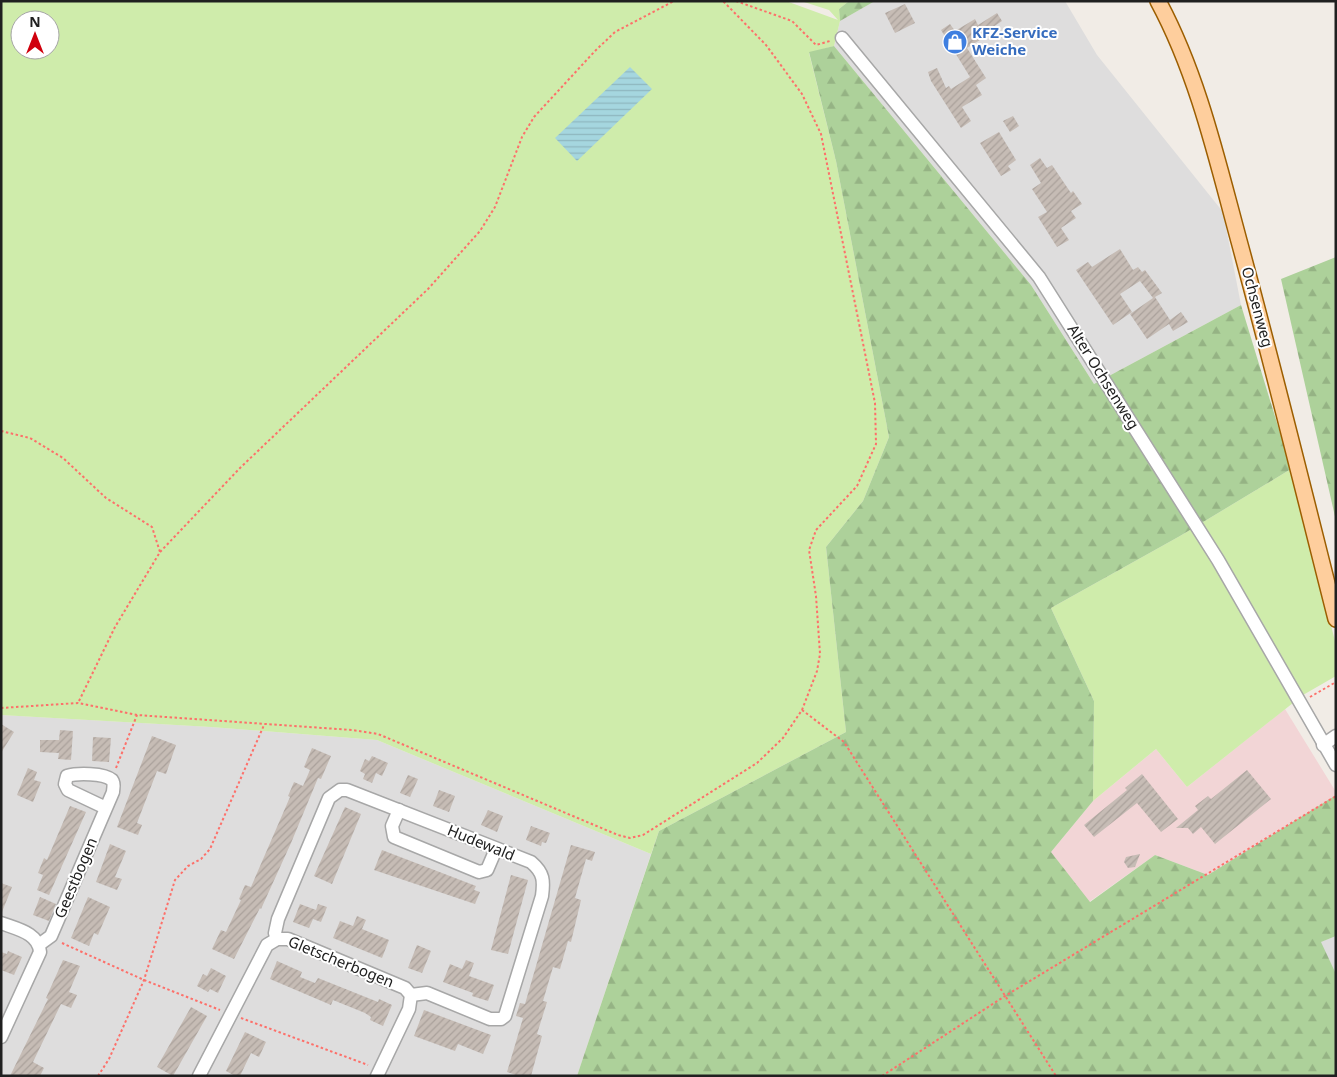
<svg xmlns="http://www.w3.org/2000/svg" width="1337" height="1077" viewBox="0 0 1337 1077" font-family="'Noto Sans',sans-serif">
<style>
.residential{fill:#dedddd}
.commercial{fill:#f2d5d6}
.grass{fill:#cfecab;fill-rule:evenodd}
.forest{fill:url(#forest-firs)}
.water{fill:url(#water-rules)}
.building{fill:url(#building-hatch)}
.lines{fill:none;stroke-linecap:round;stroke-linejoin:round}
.minor-casing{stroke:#a7a7a7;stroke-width:15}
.major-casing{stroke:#9c5e00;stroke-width:18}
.path{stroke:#fd706a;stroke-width:2;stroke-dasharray:2.5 2.5;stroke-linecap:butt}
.minor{stroke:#fff;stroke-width:12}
.major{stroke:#fece9d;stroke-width:15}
.labels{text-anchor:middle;stroke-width:4;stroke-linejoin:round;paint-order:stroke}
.shop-label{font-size:15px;font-weight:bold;fill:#366cbe;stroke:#fff;text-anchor:start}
.street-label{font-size:15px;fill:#202020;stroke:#fff}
</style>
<defs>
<pattern id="forest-firs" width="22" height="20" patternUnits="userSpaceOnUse" patternTransform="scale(1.25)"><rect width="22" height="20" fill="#add19a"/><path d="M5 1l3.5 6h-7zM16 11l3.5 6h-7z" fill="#95b384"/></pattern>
<pattern id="water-rules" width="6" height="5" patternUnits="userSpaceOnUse" patternTransform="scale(1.25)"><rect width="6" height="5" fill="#a5d6df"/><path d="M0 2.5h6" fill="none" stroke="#8eb7bf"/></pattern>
<pattern id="building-hatch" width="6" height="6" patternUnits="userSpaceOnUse" patternTransform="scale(1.25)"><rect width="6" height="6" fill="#c6bcb5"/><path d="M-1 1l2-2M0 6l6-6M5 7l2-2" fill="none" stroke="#aaa19b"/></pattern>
</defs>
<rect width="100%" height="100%" fill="#f1ece6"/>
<g class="residential">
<path d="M 875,1 L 1065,1 L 1097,55 L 1223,212 L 1241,305 L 1094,384 L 1031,285 L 834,46 L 840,21 Z"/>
<path d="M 1,715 L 211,727 L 377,740 L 651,854 L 577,1076 L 1,1076 Z"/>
<path d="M 1336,936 L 1336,974 L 1320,942 Z"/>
</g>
<path class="commercial" d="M 1285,709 L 1336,792 L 1336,795 L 1208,875 L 1155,855 L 1089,902 L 1051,852 L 1093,801 L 1156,749 L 1187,787 Z"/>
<g class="grass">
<path d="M 1,1 L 786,1 L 838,20 L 829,10 L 801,1 L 849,1 L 839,9 L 840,21 L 834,46 L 809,53 L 836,161 L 889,437 L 863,501 L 826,547 L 846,732 L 659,831 L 651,854 L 377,740 L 211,727 L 1,715 ZM 20,20 L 50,20 L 50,50 L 20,50 Z"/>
<path d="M 1291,469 L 1336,645 L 1336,676 L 1303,695 L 1187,787 L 1156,749 L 1093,801 L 1094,701 L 1051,608 L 1180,536 Z"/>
</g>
<g class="forest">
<path d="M 849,1 L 875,1 L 840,21 L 839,9 Z"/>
<path d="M 834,46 L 1031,285 L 1094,384 L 1241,305 L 1291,469 L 1180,536 L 1051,608 L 1094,701 L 1093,801 L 1051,852 L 1090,902 L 1155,855 L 1208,875 L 1336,795 L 1336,936 L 1321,942 L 1336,974 L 1336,1076 L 577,1076 L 659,831 L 846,732 L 826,547 L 863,501 L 889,437 L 836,161 L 809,52 Z"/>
<path d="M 1336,257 L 1336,521 L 1281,279 Z"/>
</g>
<path class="water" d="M 630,67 L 652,89 L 577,161 L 555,138 Z"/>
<g class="building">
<path d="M 905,4 L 915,23 L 895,33 L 885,13 Z"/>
<path d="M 997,13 L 1002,21 L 984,33 L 986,36 L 967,48 L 986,78 L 976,85 L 982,95 L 962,107 L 971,121 L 961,128 L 931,81 L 928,72 L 937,68 L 946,88 L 949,86 L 951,89 L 970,77 L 941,30 L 950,24 L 955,31 L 975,19 L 978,25 Z"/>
<path d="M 1013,116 L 1019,126 L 1010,132 L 1003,121 Z"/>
<path d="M 999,132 L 1016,160 L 1008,166 L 1011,170 L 1001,176 L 980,143 Z"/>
<path d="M 1040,158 L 1047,168 L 1052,165 L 1071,193 L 1073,191 L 1082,204 L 1071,211 L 1076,218 L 1061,228 L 1069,240 L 1057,247 L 1038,217 L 1047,212 L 1032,189 L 1041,183 L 1030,165 Z"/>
<path d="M 1120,249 L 1133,270 L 1138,267 L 1142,272 L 1145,270 L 1162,293 L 1155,297 L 1170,320 L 1181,312 L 1188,322 L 1173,331 L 1169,324 L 1147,339 L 1130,314 L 1153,298 L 1140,281 L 1120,294 L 1132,312 L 1113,325 L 1076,270 L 1088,262 L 1092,267 Z"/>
<path d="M 1,724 L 14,732 L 1,753 Z"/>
<path d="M 60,730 L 73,731 L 71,760 L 58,759 L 59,753 L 40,752 L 40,740 L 59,740 Z"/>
<path d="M 152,736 L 176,745 L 166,774 L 157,771 L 137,823 L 142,825 L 138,835 L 117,827 Z"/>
<path d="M 93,737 L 111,738 L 109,762 L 92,761 Z"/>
<path d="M 312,748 L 331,756 L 321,779 L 318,778 L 291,843 L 261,909 L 260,908 L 234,959 L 212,949 L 221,930 L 226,932 L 241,900 L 239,899 L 245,885 L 251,887 L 290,797 L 288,796 L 294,782 L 303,786 L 310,770 L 304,767 Z"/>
<path d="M 372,756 L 388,763 L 382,776 L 376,773 L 372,783 L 363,779 L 365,774 L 360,771 L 365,759 L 369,761 Z"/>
<path d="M 28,768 L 37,772 L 34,780 L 41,782 L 33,802 L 17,795 Z"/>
<path d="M 1247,770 L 1271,799 L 1215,844 L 1201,827 L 1193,834 L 1188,828 L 1176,828 L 1198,810 L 1195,806 L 1208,796 L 1211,799 Z"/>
<path d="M 1142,774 L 1178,819 L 1161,832 L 1137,803 L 1094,837 L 1084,825 L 1127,790 L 1125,788 Z"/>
<path d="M 408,775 L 418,779 L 410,797 L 400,793 Z"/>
<path d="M 439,790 L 455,796 L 449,812 L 433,806 Z"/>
<path d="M 70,806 L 86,812 L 49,895 L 37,890 L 43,875 L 38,873 L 44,858 L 47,860 Z"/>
<path d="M 345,807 L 361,814 L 332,884 L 314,876 Z"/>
<path d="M 488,810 L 503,816 L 497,832 L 481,825 Z"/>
<path d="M 531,826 L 550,833 L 546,843 L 542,842 L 541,846 L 526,840 Z"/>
<path d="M 110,844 L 126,851 L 115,877 L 122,879 L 117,890 L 96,882 Z"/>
<path d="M 571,845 L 595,852 L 592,861 L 586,859 L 575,898 L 581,900 L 571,942 L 568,941 L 560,969 L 553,967 L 543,1001 L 547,1002 L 537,1034 L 542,1036 L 531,1076 L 519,1076 L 507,1072 L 523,1018 L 516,1016 L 520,1003 L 525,1004 Z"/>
<path d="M 382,850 L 476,886 L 474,890 L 480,892 L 475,904 L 374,870 Z"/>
<path d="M 1140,854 L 1135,867 L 1128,868 L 1124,862 L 1126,857 Z"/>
<path d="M 511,875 L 528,880 L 508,954 L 491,950 Z"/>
<path d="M 1,883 L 12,887 L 2,912 L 1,912 Z"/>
<path d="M 40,897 L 56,904 L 49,921 L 33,915 Z"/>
<path d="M 88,897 L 110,907 L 98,935 L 94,933 L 89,946 L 71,938 Z"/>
<path d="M 300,904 L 316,910 L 318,904 L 327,907 L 321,922 L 313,919 L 309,928 L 293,922 Z"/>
<path d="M 357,916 L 366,920 L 362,929 L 389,940 L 382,958 L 333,938 L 340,921 L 353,926 Z"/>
<path d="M 417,945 L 431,951 L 422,973 L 408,968 Z"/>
<path d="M 8,951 L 22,957 L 14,975 L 1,970 L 1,952 L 7,954 Z"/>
<path d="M 63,960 L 80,966 L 69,992 L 77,995 L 71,1008 L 61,1004 L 33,1062 L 44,1068 L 40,1076 L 10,1076 L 48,999 L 46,998 Z"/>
<path d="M 466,960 L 474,963 L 469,976 L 494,985 L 488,1001 L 472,996 L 473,993 L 443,982 L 450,964 L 462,969 Z"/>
<path d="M 277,961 L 302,972 L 300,977 L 315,983 L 318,978 L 378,1002 L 379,999 L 392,1005 L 383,1026 L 370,1020 L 371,1017 L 365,1013 L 333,1000 L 331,1005 L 270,979 Z"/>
<path d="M 211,968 L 226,976 L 218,993 L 210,989 L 208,992 L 197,986 L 203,974 L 207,976 Z"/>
<path d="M 191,1007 L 207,1016 L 173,1076 L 157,1067 Z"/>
<path d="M 424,1010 L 491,1035 L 483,1054 L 458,1044 L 455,1051 L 414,1036 Z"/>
<path d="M 245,1032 L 266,1042 L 259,1057 L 251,1053 L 240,1076 L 235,1076 L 226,1071 Z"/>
</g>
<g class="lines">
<defs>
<g id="minor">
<path d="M 842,38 L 1039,277 L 1218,560 L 1336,765"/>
<path d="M 1323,745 L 1336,736"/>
<path d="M 399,810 L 392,826 L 394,837 L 479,872 L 487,870 L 496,849"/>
<path d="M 1,923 C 17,929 39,933 40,952 L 1,1037"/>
<path d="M 277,939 L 275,933 L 278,919 L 329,798 L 340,790 L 347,790 L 531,862 C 544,873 544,881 542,896 L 505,1016 L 501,1019 L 490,1019 L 427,993 L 411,995"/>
<path d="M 40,944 L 51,936 L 113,792 C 113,788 115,784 112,780 C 104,773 77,773 67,776 L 65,784 L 68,790 L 106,808"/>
<path d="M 199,1076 L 267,945 L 277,939 L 288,939 L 405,988 L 411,995 L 409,1009 L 377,1076"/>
</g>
<path id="major" d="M 1158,1 C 1198,75 1217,160 1239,241 C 1273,366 1304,493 1336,619"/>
</defs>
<use href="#minor" class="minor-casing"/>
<use href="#major" class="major-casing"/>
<g class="path">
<path d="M 705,1 L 706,1"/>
<path d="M 736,1 L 792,21 L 816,45 L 830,41"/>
<path d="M 1,431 L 30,438 L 63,458 L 106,498 L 152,527 L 160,552 L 115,627 L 78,703"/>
<path d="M 160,552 L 240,468 L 428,289 L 480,231 L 495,207 L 522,137 L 534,117 L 595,51 L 615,32 L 674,1"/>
<path d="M 1310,697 L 1336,682"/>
<path d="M 1,708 L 78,703 L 137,715 L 352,730 L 378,734 L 618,835 L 630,838 L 643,835 L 757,763 L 783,738 L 802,710 L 817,671 L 820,654 L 816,596 L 809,550 L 816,530 L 857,486 L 876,444 L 875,403 L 821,134 L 802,94 L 766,45 L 723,1"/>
<path d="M 802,710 L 844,742 L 1056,1076"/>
<path d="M 116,768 L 137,715"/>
<path d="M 62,943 L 144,980 L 220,1010"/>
<path d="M 241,1018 L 368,1065"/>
<path d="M 98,1076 L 109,1059 L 144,980 L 175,880 L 188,866 L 201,859 L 210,849 L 264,725"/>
<path d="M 882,1076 L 1005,996 L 1336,796"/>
</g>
<use href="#minor" class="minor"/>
<use href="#major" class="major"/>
</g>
<defs>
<symbol id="shop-disc" viewBox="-11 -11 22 22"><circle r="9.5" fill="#3f7fe0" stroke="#fff"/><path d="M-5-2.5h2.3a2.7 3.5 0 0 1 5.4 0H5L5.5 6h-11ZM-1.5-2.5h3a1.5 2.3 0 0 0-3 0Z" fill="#fff"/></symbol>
</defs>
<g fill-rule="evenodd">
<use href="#shop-disc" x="941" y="28" width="28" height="28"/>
</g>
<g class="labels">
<g class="shop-label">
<text x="972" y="38">KFZ-Service<tspan x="972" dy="17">Weiche</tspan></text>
</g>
<g class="street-label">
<text transform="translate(1257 307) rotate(75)" y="5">Ochsenweg</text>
<text transform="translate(1103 377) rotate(58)" y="5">Alter Ochsenweg</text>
<text transform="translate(481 843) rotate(22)" y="5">Hudewald</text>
<text transform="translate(76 878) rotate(-67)" y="5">Geestbogen</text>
<text transform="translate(341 962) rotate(22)" y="5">Gletscherbogen</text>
</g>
</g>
<rect width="1337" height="1077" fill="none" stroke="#202020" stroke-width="5"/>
<g transform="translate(35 35)"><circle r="24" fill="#ffffff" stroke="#a6a6a6"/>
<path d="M0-4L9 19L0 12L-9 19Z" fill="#d0000d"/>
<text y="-8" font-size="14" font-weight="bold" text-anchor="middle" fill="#202020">N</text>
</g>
</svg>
